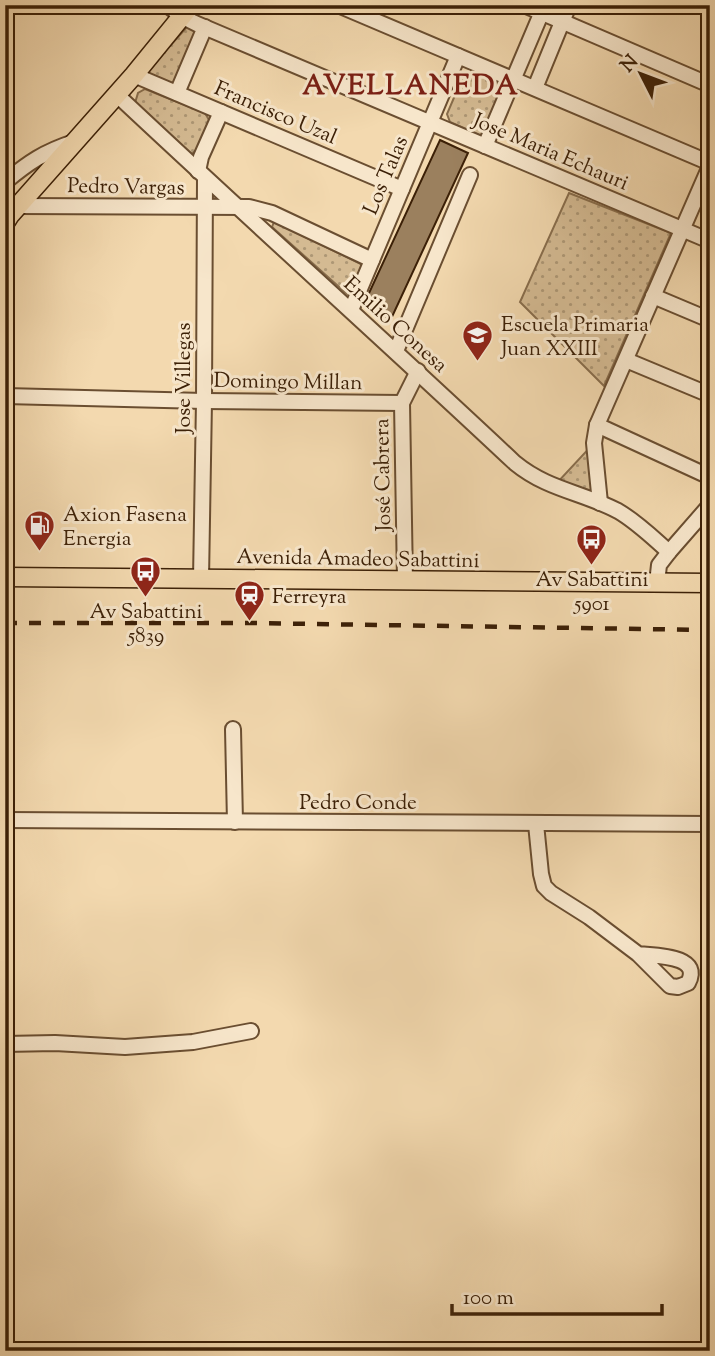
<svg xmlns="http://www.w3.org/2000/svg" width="715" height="1356" viewBox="0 0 715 1356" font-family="'Sorts Mill Goudy',serif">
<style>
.park{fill:url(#park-dots);stroke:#886d4c;stroke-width:2}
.building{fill:#9b805e;stroke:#3c2007;stroke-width:2}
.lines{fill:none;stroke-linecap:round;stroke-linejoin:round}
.minor-casing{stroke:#6a4e31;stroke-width:18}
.major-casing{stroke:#3c2007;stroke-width:21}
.minor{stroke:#f7e6cb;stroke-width:14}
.major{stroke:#f3d9af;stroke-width:18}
.rail{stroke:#3c2007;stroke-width:4.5;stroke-dasharray:12 12;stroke-linecap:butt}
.labels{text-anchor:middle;stroke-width:6;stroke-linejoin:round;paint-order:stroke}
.street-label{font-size:21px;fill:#3c2007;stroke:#f7e6cb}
.poi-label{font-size:21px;fill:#3c2007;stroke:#f7e6cb;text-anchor:start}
.district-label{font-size:28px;font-weight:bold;letter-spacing:2px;fill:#7a1f14;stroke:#f7e6cb}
</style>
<defs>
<pattern id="park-dots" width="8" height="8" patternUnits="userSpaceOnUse" patternTransform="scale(1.75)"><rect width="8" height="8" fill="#d4ba92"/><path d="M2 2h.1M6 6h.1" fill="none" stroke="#ad9775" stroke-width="1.8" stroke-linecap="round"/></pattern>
</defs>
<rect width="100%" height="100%" fill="#f3d9af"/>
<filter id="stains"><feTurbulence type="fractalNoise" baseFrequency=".00286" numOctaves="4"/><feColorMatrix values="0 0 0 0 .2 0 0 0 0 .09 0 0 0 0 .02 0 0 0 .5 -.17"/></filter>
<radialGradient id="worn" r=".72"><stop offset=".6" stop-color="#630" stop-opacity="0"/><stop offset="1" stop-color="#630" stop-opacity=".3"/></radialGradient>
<g class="park">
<path d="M 187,27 L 197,29 L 176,82 L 171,84 L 150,74 L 148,70 Z"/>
<path d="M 475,71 L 495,79 L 502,91 L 486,133 L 480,135 L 450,122 L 447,114 L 464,74 Z"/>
<path d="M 145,89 L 205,113 L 209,120 L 197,150 L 190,155 L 135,103 L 138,93 Z"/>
<path d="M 569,193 L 671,233 L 604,386 L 520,302 Z"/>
<path d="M 274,222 L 363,265 L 347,294 L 272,227 Z"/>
<path d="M 594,443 L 600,503 L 554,486 Z"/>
</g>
<path class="building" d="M 440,140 L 468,153 L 391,319 L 363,306 Z"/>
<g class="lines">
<defs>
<g id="minor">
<path d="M 167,5 L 183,17 L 197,24 L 710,241"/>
<path d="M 338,5 L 710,163"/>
<path d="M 524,5 L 710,85"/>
<path d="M 134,75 L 402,189"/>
<path d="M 535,88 L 569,5"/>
<path d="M 177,93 L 205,27"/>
<path d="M 116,94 C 248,218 383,339 515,463 C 548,490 582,492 618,511 C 637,522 652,537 669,552"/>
<path d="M 485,146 L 544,7"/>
<path d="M 198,171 L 201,157 L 221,112"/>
<path d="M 5,182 C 29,162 44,152 74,142"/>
<path d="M 18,206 L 249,207 L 272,213 L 372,260"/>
<path d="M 653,296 L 710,320"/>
<path d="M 351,310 L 458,56"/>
<path d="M 396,351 L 470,175"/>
<path d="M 626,360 L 710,395"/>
<path d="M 5,396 L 204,401 L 402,403"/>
<path d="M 597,425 L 710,477"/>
<path d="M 600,503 L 594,443 L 597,425 L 710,166"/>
<path d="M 201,579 L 204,401 L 205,178"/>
<path d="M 405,581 L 402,403 L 418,371"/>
<path d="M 657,583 L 659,565 L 669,552 L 710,505"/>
<path d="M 233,729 L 235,822"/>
<path d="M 5,820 L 710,824"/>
<path d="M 536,824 L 541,874 L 544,886 L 551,893 L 589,917 L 638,954 L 670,986 L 678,987 L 688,983 C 703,955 655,956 638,954"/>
<path d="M 5,1044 L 55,1043 L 125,1047 L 193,1042 L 251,1031"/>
</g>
<g id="major">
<path d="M 5,223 L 10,215 L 134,75 L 191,5"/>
<path d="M 5,577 L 710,583"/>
</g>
</defs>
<use href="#minor" class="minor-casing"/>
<use href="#major" class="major-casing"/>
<use href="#minor" class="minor"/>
<use href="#major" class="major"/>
<path class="rail" d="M 5,623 L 249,623 L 710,630"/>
</g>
<defs>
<symbol id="school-pin" viewBox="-11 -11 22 30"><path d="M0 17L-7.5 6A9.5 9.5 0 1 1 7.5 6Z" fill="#8f2418" stroke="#f7e6cb"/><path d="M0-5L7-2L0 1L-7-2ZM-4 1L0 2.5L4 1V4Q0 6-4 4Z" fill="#fff"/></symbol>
<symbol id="fuel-pin" viewBox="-11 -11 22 30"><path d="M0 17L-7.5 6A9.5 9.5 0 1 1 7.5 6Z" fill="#8f2418" stroke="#f7e6cb"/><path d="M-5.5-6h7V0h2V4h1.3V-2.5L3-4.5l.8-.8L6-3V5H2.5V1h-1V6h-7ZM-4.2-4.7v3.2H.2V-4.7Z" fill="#fff"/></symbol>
<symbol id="bus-pin" viewBox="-11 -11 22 30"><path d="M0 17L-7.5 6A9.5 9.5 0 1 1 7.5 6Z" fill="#8f2418" stroke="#f7e6cb"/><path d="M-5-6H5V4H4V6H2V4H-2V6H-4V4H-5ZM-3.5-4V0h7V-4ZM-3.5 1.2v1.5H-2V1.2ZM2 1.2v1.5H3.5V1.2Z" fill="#fff"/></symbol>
<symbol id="station-pin" viewBox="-11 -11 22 30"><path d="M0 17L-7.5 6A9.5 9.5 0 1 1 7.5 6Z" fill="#8f2418" stroke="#f7e6cb"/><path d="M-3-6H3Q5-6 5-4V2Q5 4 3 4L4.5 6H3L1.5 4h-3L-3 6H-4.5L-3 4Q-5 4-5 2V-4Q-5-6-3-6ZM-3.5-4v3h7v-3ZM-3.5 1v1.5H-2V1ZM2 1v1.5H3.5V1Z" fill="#fff"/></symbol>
</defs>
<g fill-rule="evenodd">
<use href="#school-pin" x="460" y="318" width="35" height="47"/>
<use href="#fuel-pin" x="22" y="508" width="35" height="47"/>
<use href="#bus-pin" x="574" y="522" width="35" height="47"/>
<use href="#bus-pin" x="128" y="554" width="35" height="47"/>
<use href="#station-pin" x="232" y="578" width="35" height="47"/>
</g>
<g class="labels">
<g class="street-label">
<text transform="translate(276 112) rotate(23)" y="7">Francisco Uzal</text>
<text transform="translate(551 151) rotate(23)" y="7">Jose Maria Echauri</text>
<text transform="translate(385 175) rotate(-67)" y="7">Los Talas</text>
<text transform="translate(126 186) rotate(1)" y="7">Pedro Vargas</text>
<text transform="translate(396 324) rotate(42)" y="7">Emilio Conesa</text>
<text transform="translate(183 378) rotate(-90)" y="7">Jose Villegas</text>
<text transform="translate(288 381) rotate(1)" y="7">Domingo Millan</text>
<text transform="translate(382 475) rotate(-91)" y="7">José Cabrera</text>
<text transform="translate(358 558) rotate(1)" y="7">Avenida Amadeo Sabattini</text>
<text x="358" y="809">Pedro Conde</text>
</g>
<g class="poi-label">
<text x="501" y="331">Escuela Primaria<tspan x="501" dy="24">Juan XXIII</tspan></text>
<text x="63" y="521">Axion Fasena<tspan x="63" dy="24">Energia</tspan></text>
<text x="592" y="586" text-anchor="middle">Av Sabattini<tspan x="592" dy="24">5901</tspan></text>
<text x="272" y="603">Ferreyra</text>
<text x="146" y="618" text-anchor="middle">Av Sabattini<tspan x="146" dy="24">5839</tspan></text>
</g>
<g class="district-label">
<text x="411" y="94">AVELLANEDA</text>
</g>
</g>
<rect width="715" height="1356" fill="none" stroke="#f3d9af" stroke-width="28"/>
<rect x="7" y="7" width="701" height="1342" fill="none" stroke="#3c2007" stroke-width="3.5"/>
<rect x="14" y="14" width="687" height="1328" fill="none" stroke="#3c2007" stroke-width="2"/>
<g transform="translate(641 74) rotate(312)" stroke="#f7e6cb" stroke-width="5" paint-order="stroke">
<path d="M0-5L12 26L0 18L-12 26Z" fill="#3c2007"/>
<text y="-10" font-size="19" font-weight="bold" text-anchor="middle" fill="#3c2007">N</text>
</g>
<path d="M452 1304v10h210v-10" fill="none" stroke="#3c2007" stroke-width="3.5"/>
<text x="463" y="1304" font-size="21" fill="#3c2007" stroke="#f7e6cb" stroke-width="5" paint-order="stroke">100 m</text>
<rect width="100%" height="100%" filter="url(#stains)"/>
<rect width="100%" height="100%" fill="url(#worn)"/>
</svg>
